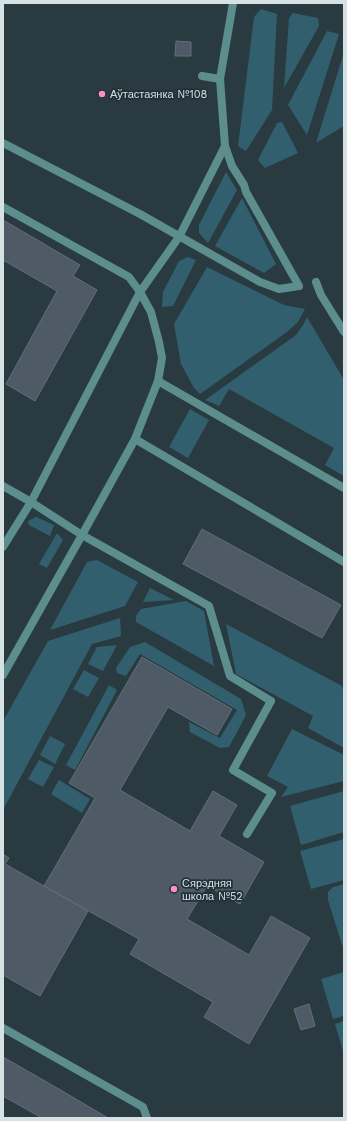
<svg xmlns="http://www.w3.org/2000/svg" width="347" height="1121" viewBox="0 0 347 1121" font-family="'Work Sans',sans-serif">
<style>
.green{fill:#315f6e}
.building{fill:#4e5b67;stroke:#626e7b}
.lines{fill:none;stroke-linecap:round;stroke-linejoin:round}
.lane{stroke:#5d8e8e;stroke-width:8}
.poi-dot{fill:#fd8fc1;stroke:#203137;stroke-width:1.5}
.labels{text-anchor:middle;stroke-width:3.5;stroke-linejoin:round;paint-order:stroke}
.poi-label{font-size:11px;fill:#d6e1e4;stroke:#203137;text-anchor:start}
</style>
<rect width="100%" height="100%" fill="#293b41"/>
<g class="green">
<path d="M 261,9 L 277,14 L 272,110 L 246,151 L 238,146 L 254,17 Z"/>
<path d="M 293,13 L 318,18 L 319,26 L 284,88 L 289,18 Z"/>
<path d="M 327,31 L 339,34 L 307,135 L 288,105 Z"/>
<path d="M 344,52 L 344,126 L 316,143 Z"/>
<path d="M 282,122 L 298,153 L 265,168 L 258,160 L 277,123 Z"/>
<path d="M 226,172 L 237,190 L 208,243 L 199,233 L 199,225 Z"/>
<path d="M 242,198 L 276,264 L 264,273 L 215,246 Z"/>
<path d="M 188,257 L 196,260 L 173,306 L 162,307 L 163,292 L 179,261 Z"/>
<path d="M 207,267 L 284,305 L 305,309 L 298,322 L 287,332 L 200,394 L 194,388 L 181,364 L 174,324 Z"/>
<path d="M 307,317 L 344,380 L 344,476 L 325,465 L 334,448 L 229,389 L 219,406 L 205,400 L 296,335 L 303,325 Z"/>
<path d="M 190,409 L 209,420 L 188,458 L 169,447 Z"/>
<path d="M 36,517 L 54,525 L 50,536 L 29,525 L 28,521 Z"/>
<path d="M 57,533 L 63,540 L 47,568 L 39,564 Z"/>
<path d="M 97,560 L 138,582 L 125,606 L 50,630 L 87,562 Z"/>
<path d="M 150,588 L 174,600 L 143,602 Z"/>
<path d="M 186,601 L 204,611 L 214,666 L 136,622 L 136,616 L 141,609 Z"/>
<path d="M 120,618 L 121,636 L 92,644 L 3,810 L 3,721 L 48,641 Z"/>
<path d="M 226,624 L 342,686 L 344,693 L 344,748 L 308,728 L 313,716 L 236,674 Z"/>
<path d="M 145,642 L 241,699 L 246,715 L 229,747 L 220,748 L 190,732 L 189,722 L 220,738 L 237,710 L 140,654 L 126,676 L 117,673 L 116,668 L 130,647 Z"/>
<path d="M 117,645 L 103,671 L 88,664 L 97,647 Z"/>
<path d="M 84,670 L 99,678 L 88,697 L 73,689 Z"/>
<path d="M 109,685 L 117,690 L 75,770 L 66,765 Z"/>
<path d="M 292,729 L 344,755 L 344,781 L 281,797 L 288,787 L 267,776 Z"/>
<path d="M 50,736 L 65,744 L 55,764 L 40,755 Z"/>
<path d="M 39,760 L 54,767 L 43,787 L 28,779 Z"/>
<path d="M 59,780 L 90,799 L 82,813 L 51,794 Z"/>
<path d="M 344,791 L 344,832 L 301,845 L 290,806 Z"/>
<path d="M 344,839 L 344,880 L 311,889 L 300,851 Z"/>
<path d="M 344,884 L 344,951 L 328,900 L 328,892 L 333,887 Z"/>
<path d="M 344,972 L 344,1016 L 333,1019 L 321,979 Z"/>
<path d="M 344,1021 L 344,1054 L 335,1024 Z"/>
</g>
<g class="building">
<path d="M 176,41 L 191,42 L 191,56 L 175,56 Z"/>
<path d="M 3,220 L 80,265 L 73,276 L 97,290 L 35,401 L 6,384 L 57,291 L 3,260 Z"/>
<path d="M 202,529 L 341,605 L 322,638 L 183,564 Z"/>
<path d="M 142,657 L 232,709 L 217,735 L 168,707 L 120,790 L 190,831 L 213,791 L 237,805 L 219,836 L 264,862 L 240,904 L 207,886 L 187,919 L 249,955 L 271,916 L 310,938 L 249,1044 L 204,1017 L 213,1002 L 130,954 L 139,939 L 44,886 L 95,798 L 69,783 Z"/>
<path d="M 3,854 L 9,858 L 5,864 L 88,911 L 40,996 L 3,975 Z"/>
<path d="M 309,1004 L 315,1026 L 301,1030 L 294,1009 Z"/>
<path d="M 3,1057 L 64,1092 L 108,1118 L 42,1118 L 3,1096 Z"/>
</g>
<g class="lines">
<g class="lane">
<path d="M 202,76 L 220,79"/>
<path d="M 3,143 L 140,214 L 260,282 L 279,289 L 299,286 L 246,192 L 244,185 L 232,166 L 225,146"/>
<path d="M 3,207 L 129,277 L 140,292 L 151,312 L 159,342 L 162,358 L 158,381 L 135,439 L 82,535 L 3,675"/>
<path d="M 316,282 L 321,295 L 344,332"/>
<path d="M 158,381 L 344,488"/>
<path d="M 135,439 L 344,562"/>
<path d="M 3,486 L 31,502 L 82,535 L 209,606 L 230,676 L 271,701 L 233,770 L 272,793 L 247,834"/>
<path d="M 3,547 L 31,502 L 140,292 L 179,237 L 225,146 L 220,79 L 233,3"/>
<path d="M 3,1028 L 143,1107 L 147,1118"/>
</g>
</g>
<g class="poi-dot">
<circle cx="102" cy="94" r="4"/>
<circle cx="174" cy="889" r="4"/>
</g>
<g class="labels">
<g class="poi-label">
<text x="110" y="98">Аўтастаянка №108</text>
<text x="182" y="887">Сярэдняя<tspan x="182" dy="13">школа №52</tspan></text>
</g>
</g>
<rect width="347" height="1121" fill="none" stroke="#d6e1e4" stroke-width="8"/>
</svg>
